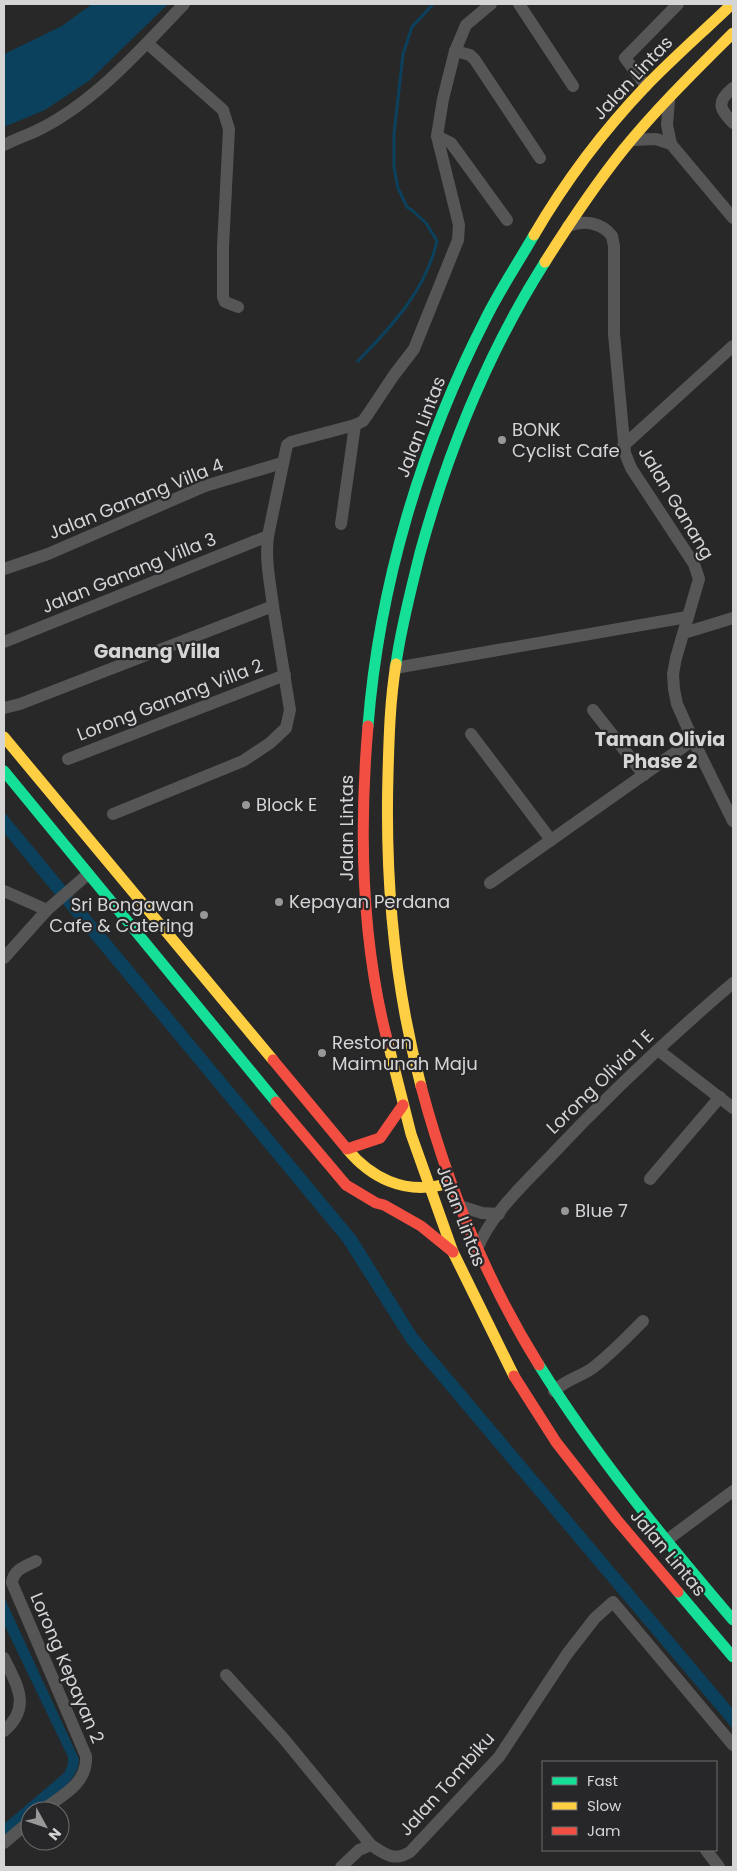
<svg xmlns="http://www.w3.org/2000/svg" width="737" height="1871" viewBox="0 0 737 1871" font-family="Poppins,sans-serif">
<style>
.water{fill:#0b415c}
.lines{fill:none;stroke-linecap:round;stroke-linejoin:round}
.stream{stroke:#0b415c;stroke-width:3}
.street{stroke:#565656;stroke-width:12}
.fast{stroke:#16e098;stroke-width:11}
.slow{stroke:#ffcf43;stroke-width:11}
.jam{stroke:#f24e42;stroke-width:11}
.poi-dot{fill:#989899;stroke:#272729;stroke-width:2}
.labels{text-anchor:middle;stroke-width:4.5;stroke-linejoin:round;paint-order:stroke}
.street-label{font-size:18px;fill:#d5d5d6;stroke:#272729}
.poi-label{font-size:18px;fill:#d5d5d6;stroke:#272729;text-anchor:start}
.neighbourhood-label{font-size:19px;font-weight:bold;fill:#d5d5d6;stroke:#272729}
</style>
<rect width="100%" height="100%" fill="#282828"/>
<g class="water">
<path d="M 92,4 L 168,4 L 90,80 L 45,110 L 4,127 L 4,54 L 62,26 Z"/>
<path d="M 4,812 L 356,1236 L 417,1334 L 733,1709 L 733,1729 L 407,1343 L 343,1242 L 4,833 Z"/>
<path d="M 4,1597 L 79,1759 C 79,1782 50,1798 34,1811 L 30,1811 L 30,1815 L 4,1837 L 4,1824 L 64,1773 L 68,1764 L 68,1757 L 4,1624 Z"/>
</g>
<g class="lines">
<path class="stream" d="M 358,361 C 392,326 426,290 437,241 L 426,223 L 413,211 L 407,207 L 398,188 L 394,167 L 394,134 L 403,54 L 412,27 L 433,4"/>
<g class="street">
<path d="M 519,4 L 573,86"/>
<path d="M 147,43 L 223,110 L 229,129 L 223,247 L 223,297 L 225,302 L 238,307"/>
<path d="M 455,51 L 470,55 L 475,60 L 540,158"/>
<path d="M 646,86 L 625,58 L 678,4"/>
<path d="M 733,88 C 716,102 719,108 733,123"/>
<path d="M 669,101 L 667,125 L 671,144 L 733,218"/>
<path d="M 437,136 L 451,143 L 507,220"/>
<path d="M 632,140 L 656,139 L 671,144"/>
<path d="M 4,145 C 14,140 25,136 36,131 C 94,103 140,50 184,4"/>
<path d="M 568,226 C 584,220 601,222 612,236 L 614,246 L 614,334 L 625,453 L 631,468 L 694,564 L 699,579 L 676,658 L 673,674 L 674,689 L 677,704 L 693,740 L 733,821"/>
<path d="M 623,446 L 733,346"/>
<path d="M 341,524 L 355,425"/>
<path d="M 4,569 L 48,554 L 205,486 L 282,463"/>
<path d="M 684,633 L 733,618"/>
<path d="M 4,642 L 268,536"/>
<path d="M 395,668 L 687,617"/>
<path d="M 4,708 L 20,704 L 273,606 C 270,582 265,560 268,536 L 287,445 L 291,442 L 355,425 L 363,421 L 368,414 L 394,375 L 414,349 L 458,240 L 459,225 L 437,136 L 443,99 L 455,51 L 466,25 L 491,4"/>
<path d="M 593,710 L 644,775"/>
<path d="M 471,734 L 551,840"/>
<path d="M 68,759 L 285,675"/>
<path d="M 113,814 L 243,761 L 270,743 L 286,728 L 290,710 L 273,606"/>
<path d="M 490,883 L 693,740"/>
<path d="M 4,891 L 47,910"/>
<path d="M 4,958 L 47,910 L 88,874"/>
<path d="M 658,1050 L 733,1108"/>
<path d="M 650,1179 L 720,1097"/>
<path d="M 460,1206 L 482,1213 L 499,1214"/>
<path d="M 477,1249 C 491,1215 520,1188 545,1162 C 604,1099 667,1039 733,983"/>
<path d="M 554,1391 C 568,1378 581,1377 594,1367 C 612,1353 628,1336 643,1321"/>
<path d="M 667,1540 L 733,1491"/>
<path d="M 36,1561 C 25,1566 13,1570 12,1583 L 86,1756 C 88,1784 61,1796 41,1811"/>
<path d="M 4,1658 C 17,1685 32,1707 4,1731"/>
<path d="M 226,1675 L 284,1739 L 371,1845"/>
<path d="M 4,1843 L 30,1821"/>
<path d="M 706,1850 L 719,1867"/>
<path d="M 341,1867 L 359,1850 L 371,1845 C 385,1854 394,1862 410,1852 L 499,1757 L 567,1654 L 595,1618 L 613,1602 L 733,1745"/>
</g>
<g class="fast">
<path d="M 396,664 C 401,627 411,590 420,553 C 448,451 488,352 545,262"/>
<path d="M 368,726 C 379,586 421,445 485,320 C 499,291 518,263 534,235"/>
<path d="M 4,771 L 276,1102"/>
<path d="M 539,1365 C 596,1456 663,1538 733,1620"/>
<path d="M 678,1592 L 733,1657"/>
</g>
<g class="slow">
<path d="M 534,235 C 565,182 604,130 646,86 C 674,57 704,31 732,4"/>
<path d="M 545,262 C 569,224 595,185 623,150 C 657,108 695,71 733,33"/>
<path d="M 396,664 C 390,700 389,737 388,774 C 385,879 394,984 421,1086"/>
<path d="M 4,737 L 273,1060"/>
<path d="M 388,1043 L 411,1134 L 453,1252 L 514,1376"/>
<path d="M 347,1149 C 371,1178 404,1194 442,1185"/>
</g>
<g class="jam">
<path d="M 368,726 C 359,831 361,941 388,1043"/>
<path d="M 273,1060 L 347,1149 L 380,1138 L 403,1105"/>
<path d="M 421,1086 C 447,1184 485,1278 539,1365"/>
<path d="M 276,1102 L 346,1185 L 376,1203 L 384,1205 L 421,1226 L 453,1252"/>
<path d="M 514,1376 L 556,1442 L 617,1520 L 678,1592"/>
</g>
</g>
<g class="poi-dot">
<circle cx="502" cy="440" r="5"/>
<circle cx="246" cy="805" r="5"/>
<circle cx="279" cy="902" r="5"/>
<circle cx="204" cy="915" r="5"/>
<circle cx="322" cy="1053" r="5"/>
<circle cx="565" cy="1211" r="5"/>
</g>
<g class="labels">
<g class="street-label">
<text transform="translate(633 78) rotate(-47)" y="6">Jalan Lintas</text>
<text transform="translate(421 427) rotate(-69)" y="6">Jalan Lintas</text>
<text transform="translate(136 499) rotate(-22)" y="6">Jalan Ganang Villa 4</text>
<text transform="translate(676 503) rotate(59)" y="6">Jalan Ganang</text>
<text transform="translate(129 573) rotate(-22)" y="6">Jalan Ganang Villa 3</text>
<text transform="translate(170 700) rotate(-21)" y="6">Lorong Ganang Villa 2</text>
<text transform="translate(347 828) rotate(-90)" y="6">Jalan Lintas</text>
<text transform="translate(600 1082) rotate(-44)" y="6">Lorong Olivia 1 E</text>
<text transform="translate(461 1216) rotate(69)" y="6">Jalan Lintas</text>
<text transform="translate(668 1553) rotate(50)" y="6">Jalan Lintas</text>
<text transform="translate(67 1668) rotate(67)" y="6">Lorong Kepayan 2</text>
<text transform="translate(447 1784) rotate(-48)" y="6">Jalan Tombiku</text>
</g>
<g class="poi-label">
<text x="512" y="436">BONK<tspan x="512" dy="21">Cyclist Cafe</tspan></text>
<text x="256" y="811">Block E</text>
<text x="289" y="908">Kepayan Perdana</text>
<text x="194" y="911" text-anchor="end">Sri Bongawan<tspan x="194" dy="21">Cafe &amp; Catering</tspan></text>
<text x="332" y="1049">Restoran<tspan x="332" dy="21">Maimunah Maju</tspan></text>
<text x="575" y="1217">Blue 7</text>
</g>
<g class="neighbourhood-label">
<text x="157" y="658">Ganang Villa</text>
<text x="660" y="746">Taman Olivia<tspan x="660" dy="22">Phase 2</tspan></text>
</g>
</g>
<rect width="737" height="1871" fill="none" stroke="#d5d5d6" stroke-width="10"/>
<rect x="542" y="1761" width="175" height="90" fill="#272729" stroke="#6d6d6e"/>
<rect x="552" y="1777" width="25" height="8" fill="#16e098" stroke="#6d6d6e"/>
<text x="587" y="1786" font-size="15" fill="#d5d5d6">Fast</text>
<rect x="552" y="1802" width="25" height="8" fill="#ffcf43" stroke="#6d6d6e"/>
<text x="587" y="1811" font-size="15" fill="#d5d5d6">Slow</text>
<rect x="552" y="1827" width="25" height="8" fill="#f24e42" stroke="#6d6d6e"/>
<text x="587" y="1836" font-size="15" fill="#d5d5d6">Jam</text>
<g transform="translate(45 1826) rotate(130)"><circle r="24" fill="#272729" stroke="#6d6d6e"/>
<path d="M0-4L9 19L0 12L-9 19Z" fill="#989899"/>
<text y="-8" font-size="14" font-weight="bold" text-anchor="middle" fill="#d5d5d6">N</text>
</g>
</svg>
